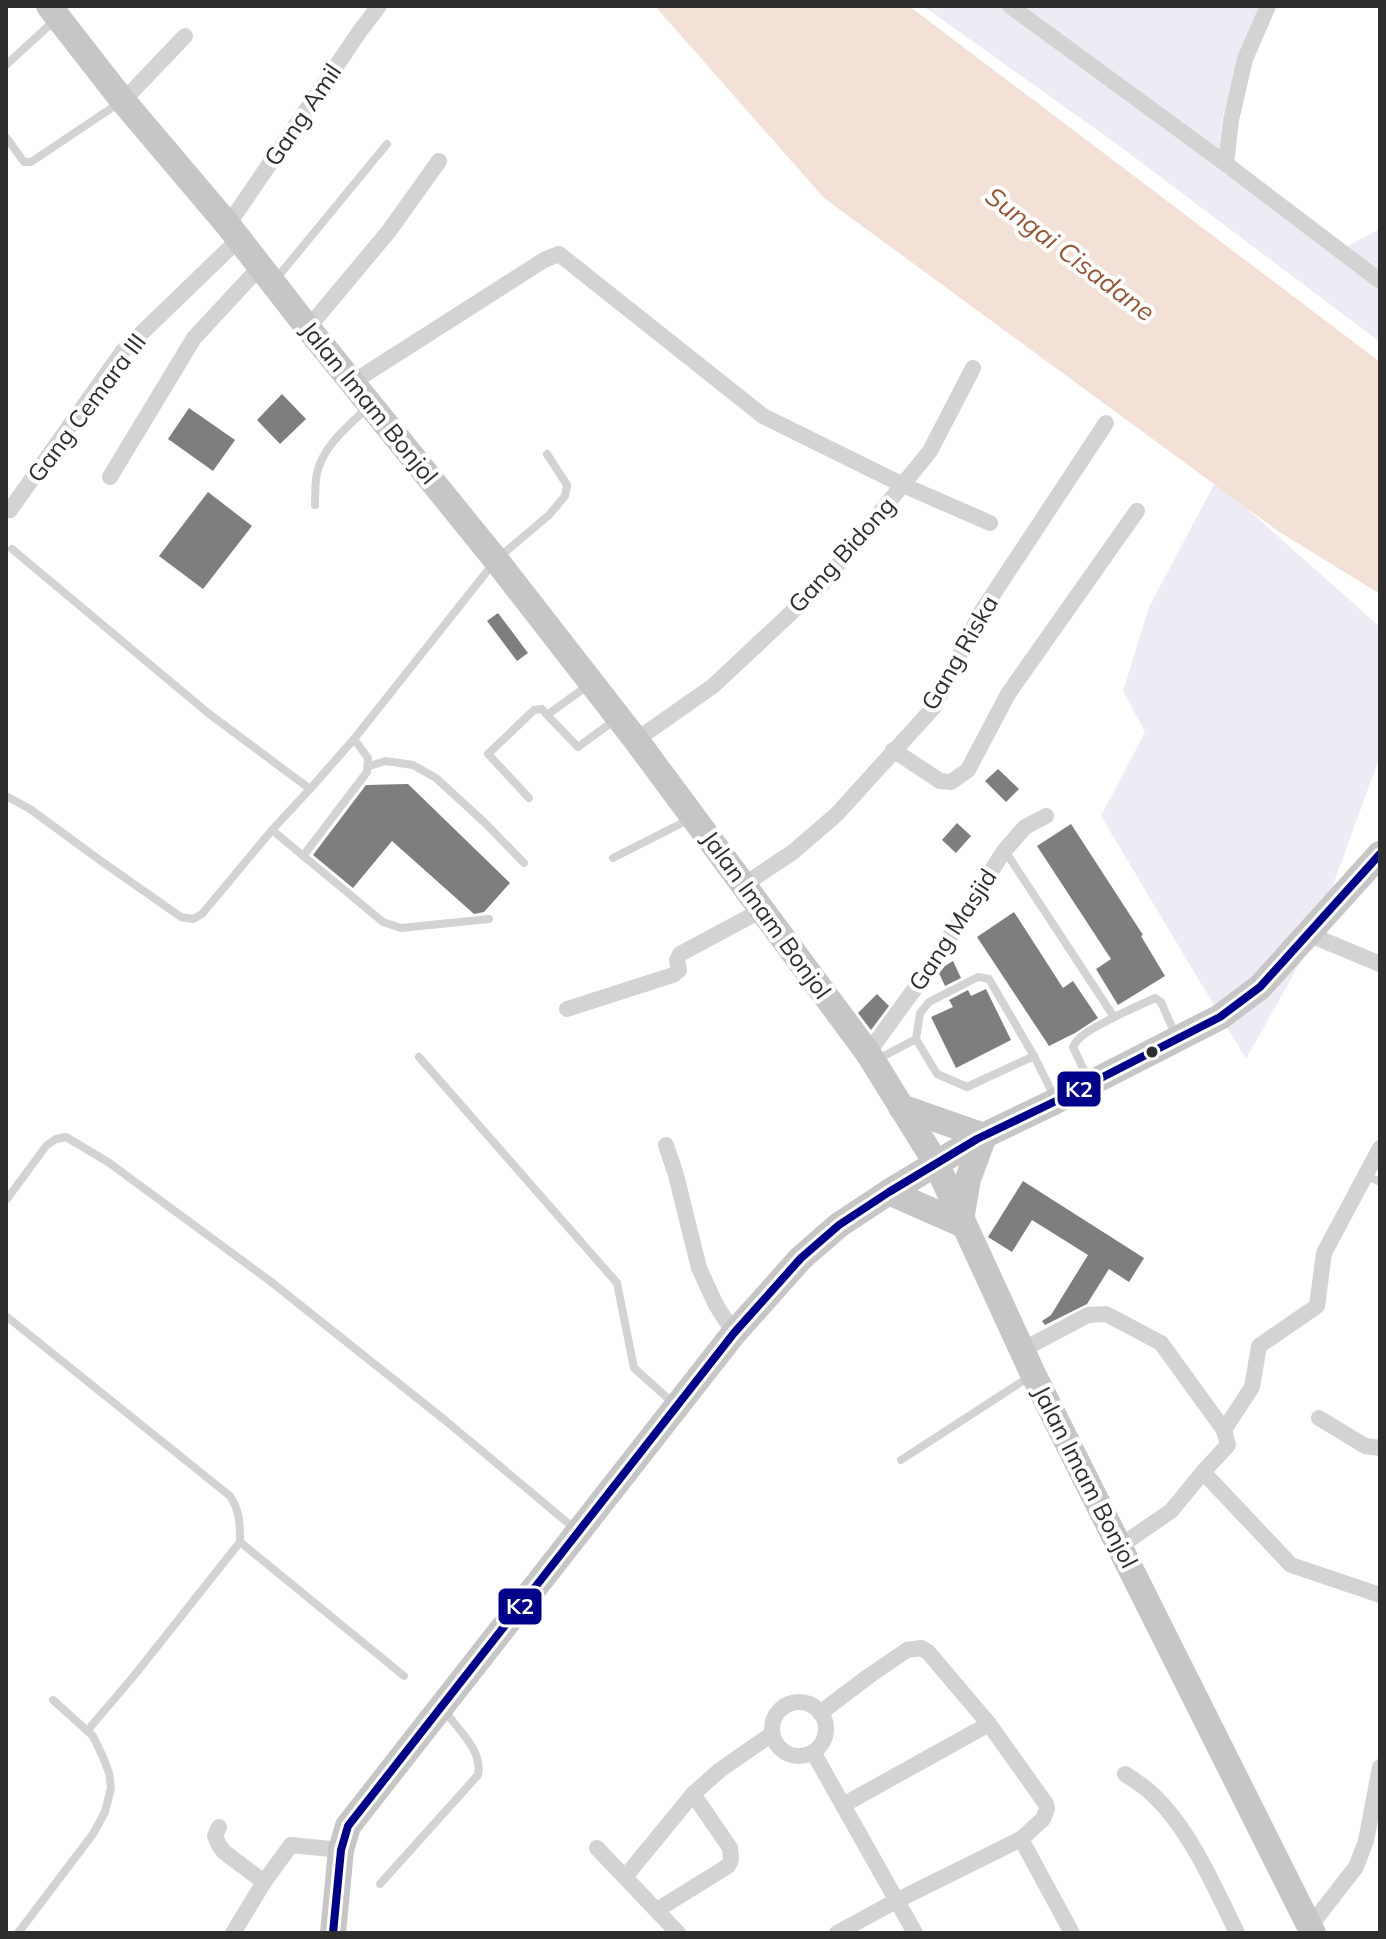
<svg xmlns="http://www.w3.org/2000/svg" width="1386" height="1939" viewBox="0 0 1386 1939" font-family="Mulish,sans-serif">
<style>
.green{fill:#efebf5}
.water{fill:#f3e0d7}
.building{fill:#7e7e7e}
.lines{fill:none;stroke-linecap:round;stroke-linejoin:round}
.lane{stroke:#d3d3d3;stroke-width:8}
.street{stroke:#d3d3d3;stroke-width:16}
.primary{stroke:#c6c6c6;stroke-width:26}
.bus-1-casing{stroke:#fff;stroke-width:14}
.bus-1{stroke:#00008b;stroke-width:8}
.bus-dot{fill:#2e2e2e;stroke:#fff;stroke-width:3}
.labels{text-anchor:middle;stroke-width:8;stroke-linejoin:round;paint-order:stroke}
.street-label{font-size:24px;fill:#2e2e2e;stroke:#fff}
.water-label{font-size:26px;font-style:italic;fill:#965636;stroke:#fff}
.line-badge{stroke:#fff;stroke-width:3}
.badge-label{font-size:22px;text-anchor:middle;font-weight:bold;fill:#fff}
</style>
<rect width="100%" height="100%" fill="#fff"/>
<g class="green">
<path d="M 923,6 L 1260,6 L 1240,54 L 1222,120 L 1218,166 L 1334,253 L 1380,229 L 1380,342 L 1122,148 Z"/>
<path d="M 1216,481 L 1380,627 L 1380,756 L 1313,940 L 1246,1059 L 1101,816 L 1145,732 L 1123,691 L 1149,607 Z"/>
</g>
<path class="water" d="M 655,6 L 909,6 L 1380,362 L 1380,594 L 1278,531 L 824,198 Z"/>
<g class="building">
<path d="M 282,394 L 306,419 L 280,444 L 257,420 Z"/>
<path d="M 189,408 L 235,440 L 213,471 L 168,439 Z"/>
<path d="M 208,492 L 252,526 L 203,589 L 159,556 Z"/>
<path d="M 498,613 L 528,653 L 517,661 L 487,621 Z"/>
<path d="M 998,769 L 1019,789 L 1006,802 L 985,781 Z"/>
<path d="M 408,784 L 510,883 L 484,912 L 474,914 L 392,841 L 353,888 L 313,855 L 366,785 Z"/>
<path d="M 957,823 L 971,836 L 956,853 L 942,840 Z"/>
<path d="M 1071,824 L 1143,935 L 1141,936 L 1165,976 L 1118,1005 L 1096,969 L 1111,959 L 1037,846 Z"/>
<path d="M 1014,912 L 1063,988 L 1073,981 L 1098,1018 L 1075,1033 L 1049,1046 L 977,937 Z"/>
<path d="M 953,961 L 961,978 L 945,986 L 939,973 L 945,966 Z"/>
<path d="M 986,989 L 1011,1040 L 956,1068 L 931,1017 L 953,1007 L 949,1000 L 968,990 L 971,996 Z"/>
<path d="M 877,994 L 889,1006 L 871,1030 L 858,1013 Z"/>
<path d="M 1023,1181 L 1144,1258 L 1129,1282 L 1109,1269 L 1087,1304 L 1045,1325 L 1042,1321 L 1051,1315 L 1088,1255 L 1032,1220 L 1012,1252 L 988,1237 Z"/>
</g>
<g class="lines">
<g class="lane">
<path d="M 6,65 L 55,20"/>
<path d="M 6,137 L 24,162 L 31,162 L 119,103"/>
<path d="M 276,279 L 387,144"/>
<path d="M 315,505 C 315,495 315,483 317,473 C 323,446 347,427 367,408"/>
<path d="M 12,549 L 208,713 L 310,789 L 354,739 L 496,560 L 549,515 L 565,496 L 567,485 L 547,454"/>
<path d="M 590,684 L 547,715 L 578,747 L 615,720"/>
<path d="M 369,766 L 386,761 L 413,765 L 436,778 L 485,823 L 524,863"/>
<path d="M 6,796 L 30,809 L 101,861 L 181,917 L 193,919 L 202,914 L 272,830 L 310,789"/>
<path d="M 529,798 L 488,754 L 534,710 L 542,709 L 547,715"/>
<path d="M 272,830 L 383,922 L 401,928 L 489,919"/>
<path d="M 1005,851 L 1114,1017 L 1155,998 L 1161,1002 L 1175,1034"/>
<path d="M 303,856 L 367,772 L 368,758 L 354,739"/>
<path d="M 613,858 L 690,819"/>
<path d="M 978,977 L 989,979 L 1034,1056 L 967,1087 L 937,1074 L 916,1039 L 920,1013 L 929,1002 Z"/>
<path d="M 1034,1056 L 1055,1098"/>
<path d="M 419,1057 L 617,1283 L 634,1368 L 673,1403"/>
<path d="M 878,1059 L 916,1039"/>
<path d="M 1088,1079 L 1073,1047 C 1079,1033 1101,1025 1114,1017"/>
<path d="M 1365,1175 L 1380,1182"/>
<path d="M 7,1199 L 46,1146 L 56,1139 L 66,1137 L 108,1162 L 270,1281 L 446,1421 L 575,1529"/>
<path d="M 6,1316 L 230,1496 C 240,1511 240,1524 240,1542 L 404,1676"/>
<path d="M 901,1460 L 1029,1377"/>
<path d="M 87,1731 L 133,1677 L 240,1542"/>
<path d="M 380,1884 L 478,1775 C 483,1749 457,1730 444,1709"/>
<path d="M 18,1933 L 93,1834 L 105,1812 L 111,1788 L 109,1773 L 103,1757 L 93,1736 L 53,1700"/>
</g>
<g class="street">
<path d="M 1010,6 L 1226,164 L 1380,281"/>
<path d="M 123,101 L 185,36"/>
<path d="M 1226,164 L 1231,120 L 1245,59 L 1268,6"/>
<path d="M 228,225 L 360,31 L 379,6"/>
<path d="M 308,328 L 389,231 L 439,161"/>
<path d="M 353,382 L 544,260 L 559,254 L 763,416 L 903,485 L 990,523"/>
<path d="M 110,477 L 194,338 L 260,267"/>
<path d="M 6,510 L 10,510 L 123,351 L 239,239"/>
<path d="M 636,740 L 713,686 L 823,583 L 930,451 L 973,368"/>
<path d="M 893,750 L 940,781 L 951,782 L 968,770 L 1008,694 L 1137,511"/>
<path d="M 745,884 L 793,852 L 837,814 L 934,707 L 980,614 L 1106,423"/>
<path d="M 1308,934 L 1380,964"/>
<path d="M 567,1009 L 673,975 L 679,970 L 677,960 L 680,954 L 762,910"/>
<path d="M 868,1053 L 932,965 L 1004,851 L 1025,827 L 1046,816"/>
<path d="M 666,1145 L 676,1175 L 699,1268 L 716,1305 L 734,1333"/>
<path d="M 1022,1350 L 1088,1315 L 1106,1314 L 1161,1343 L 1224,1430 L 1228,1445 L 1203,1472 L 1171,1511 L 1120,1546"/>
<path d="M 1319,1418 L 1365,1446 L 1380,1448"/>
<path d="M 1224,1430 L 1252,1387 L 1259,1346 L 1317,1306 L 1324,1253 L 1380,1148"/>
<path d="M 1203,1472 L 1291,1565 L 1380,1595"/>
<circle cx="799" cy="1729" r="27"/>
<path d="M 820,1713 L 869,1676 L 907,1650 L 921,1648 L 928,1652 L 989,1724 L 1046,1804 L 1047,1809 L 1043,1819 L 1021,1839 L 896,1901 L 837,1933"/>
<path d="M 813,1752 L 915,1933"/>
<path d="M 1125,1774 C 1134,1780 1144,1786 1151,1793 C 1189,1827 1215,1888 1237,1933"/>
<path d="M 843,1805 L 989,1724"/>
<path d="M 219,1827 L 215,1836 L 219,1845 L 224,1852 L 264,1882"/>
<path d="M 1021,1839 L 1072,1933"/>
<path d="M 597,1848 L 678,1933"/>
<path d="M 625,1877 L 693,1794 L 720,1770 L 772,1734"/>
<path d="M 657,1910 L 728,1866 L 731,1860 L 730,1848 L 693,1794"/>
<path d="M 1310,1926 L 1356,1867 L 1366,1841 L 1380,1767"/>
<path d="M 233,1933 L 264,1882 L 291,1845 L 341,1850"/>
</g>
<g class="primary">
<path d="M 49,6 L 123,101 L 228,225 L 308,328 L 496,560 L 636,740 L 868,1053 L 936,1163 L 1033,1374 L 1313,1933"/>
<path d="M 901,1107 L 984,1136 L 968,1179 L 961,1220"/>
<path d="M 889,1192 L 964,1225"/>
<path d="M 333,1933 L 341,1850 L 348,1826 L 734,1333 L 801,1258 L 839,1225 L 889,1192 L 977,1139 L 1056,1101 L 1220,1017 L 1260,987 L 1380,854"/>
</g>
<defs>
<path id="bus-1" d="M 333,1933 L 341,1850 L 348,1826 L 734,1333 L 801,1258 L 839,1225 L 889,1192 L 977,1139 L 1056,1101 L 1220,1017 L 1260,987 L 1380,854"/>
</defs>
<use href="#bus-1" class="bus-1-casing"/>
<use href="#bus-1" class="bus-1"/>
</g>
<circle class="bus-dot" cx="1152" cy="1052" r="7"/>
<g class="labels">
<g class="street-label">
<text transform="translate(303 115) rotate(-56)" y="8">Gang Amil</text>
<text transform="translate(369 403) rotate(51)" y="8">Jalan Imam Bonjol</text>
<text transform="translate(87 408) rotate(-53)" y="8">Gang Cemara III</text>
<text transform="translate(842 555) rotate(-48)" y="8">Gang Bidong</text>
<text transform="translate(960 653) rotate(-60)" y="8">Gang Riska</text>
<text transform="translate(766 915) rotate(54)" y="8">Jalan Imam Bonjol</text>
<text transform="translate(953 930) rotate(-57)" y="8">Gang Masjid</text>
<text transform="translate(1085 1477) rotate(63)" y="8">Jalan Imam Bonjol</text>
</g>
<g class="water-label">
<text transform="translate(1070 254) rotate(37)" y="9">Sungai Cisadane</text>
</g>
</g>
<g class="line-badge">
<rect x="1056" y="1070" width="46" height="38" rx="8" fill="#00008b"/>
<rect x="497" y="1587" width="46" height="39" rx="8" fill="#00008b"/>
</g>
<g class="badge-label">
<text x="1079" y="1097">K2</text>
<text x="520" y="1614">K2</text>
</g>
<rect width="1386" height="1939" fill="none" stroke="#2e2e2e" stroke-width="16"/>
</svg>
